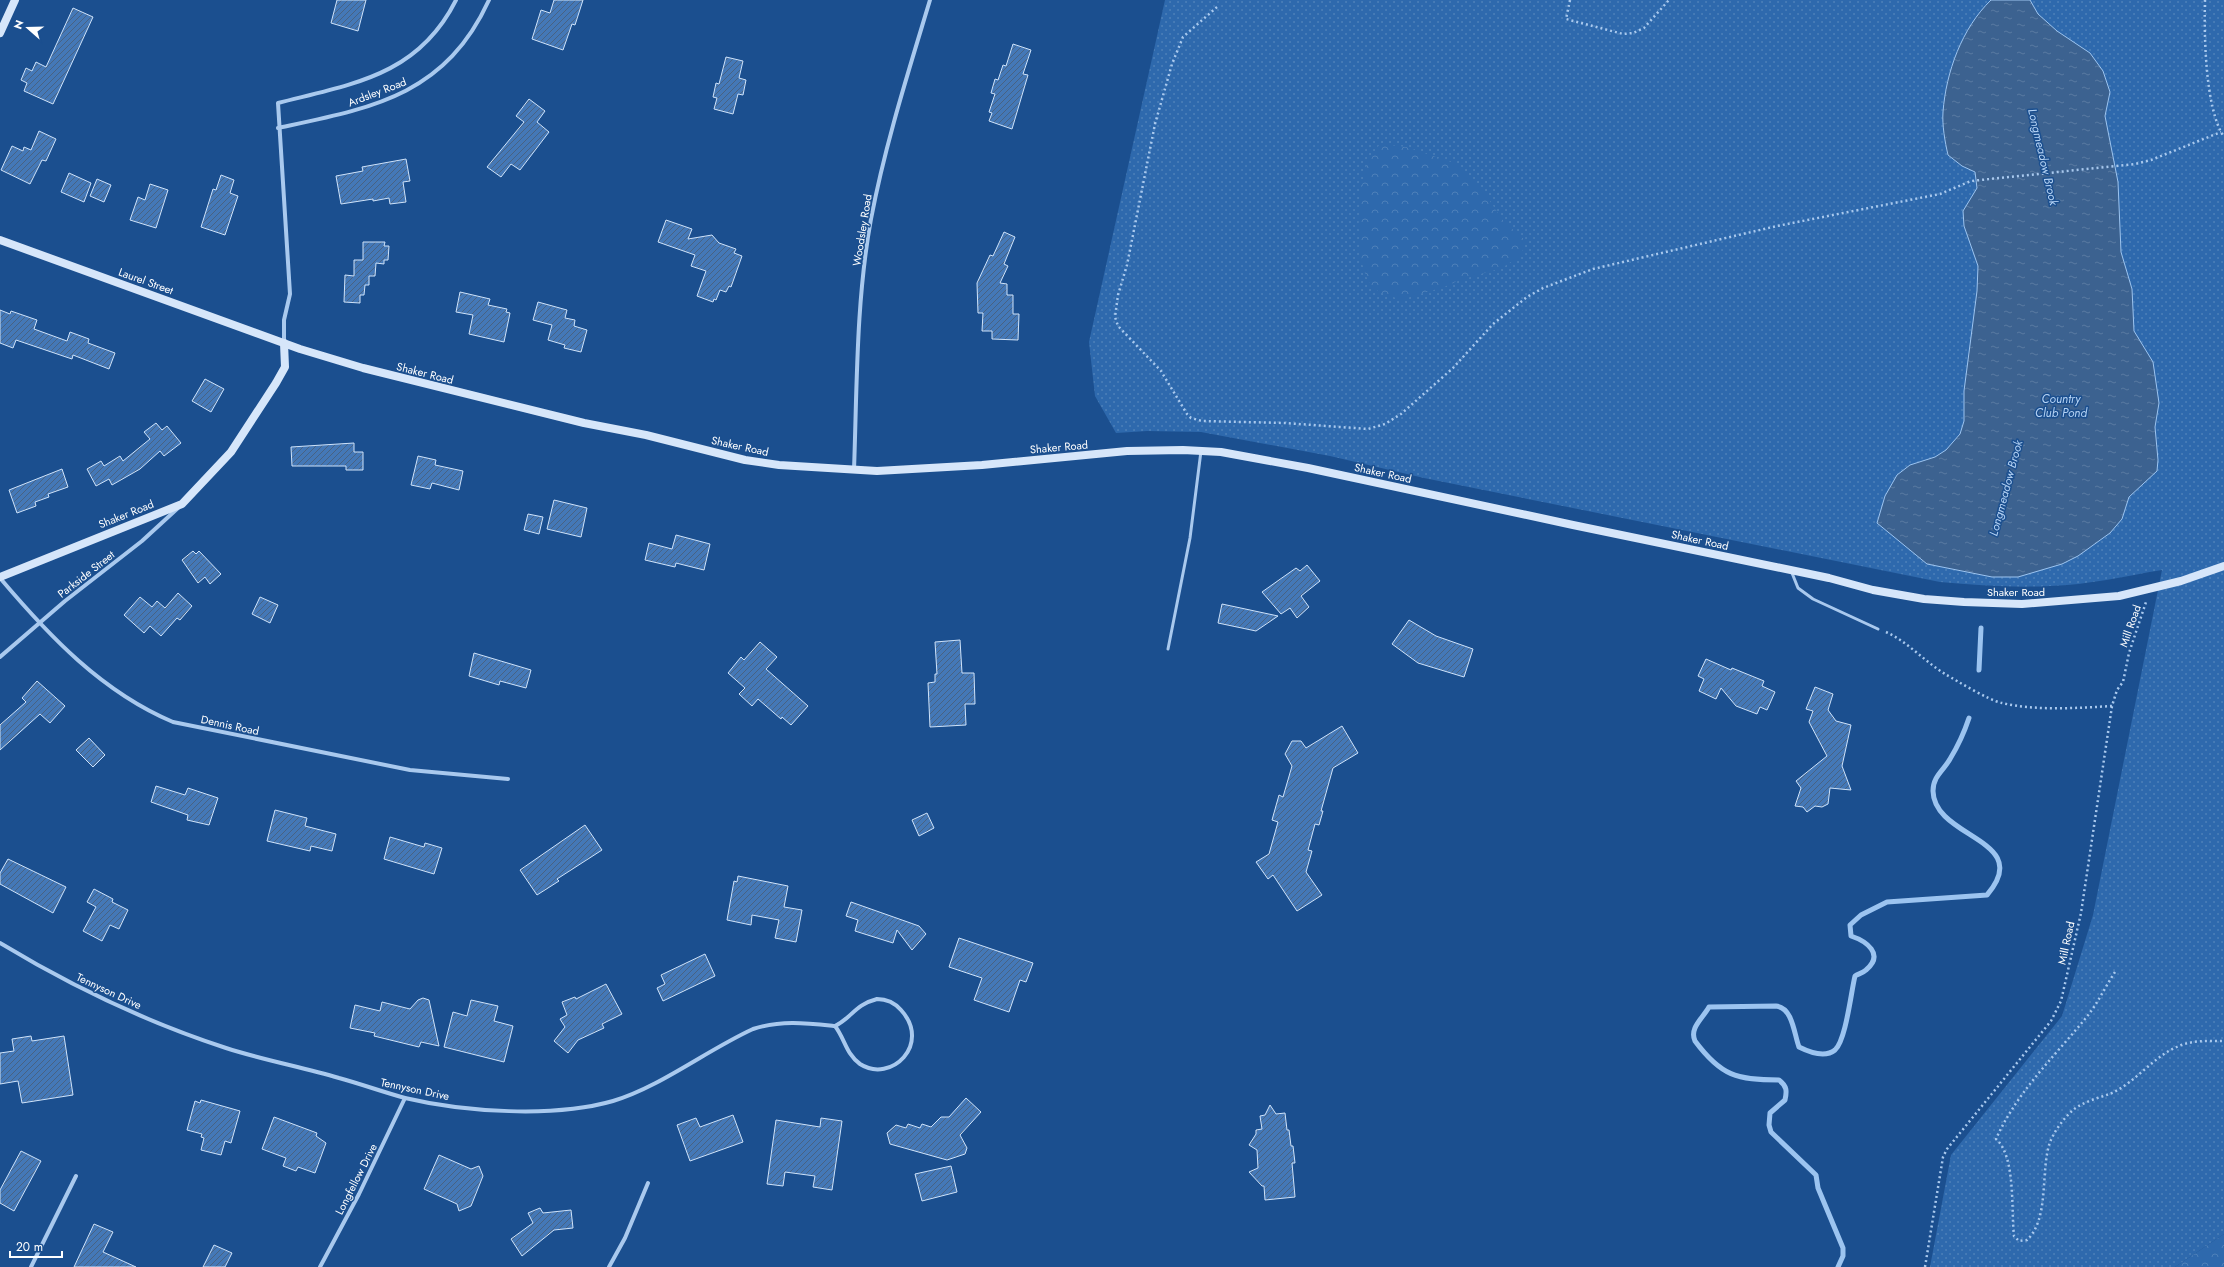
<svg xmlns="http://www.w3.org/2000/svg" width="2224" height="1267" viewBox="0 0 2224 1267" font-family="Jost,sans-serif">
<style>
.grass{fill:url(#grass-dots)}
.forest{fill:url(#forest-crowns)}
.water{fill:url(#water-ripples);stroke:#9cc4f0}
.lines{fill:none;stroke-linecap:round;stroke-linejoin:round}
.stream{stroke:#9cc4f0;stroke-width:5}
.building{fill:url(#building-hatch);stroke:#cfe3fa}
.path{stroke:#a9c9ee;stroke-width:2.5;stroke-dasharray:2 3;stroke-linecap:butt}
.lane{stroke:#a9c9ee;stroke-width:3}
.street{stroke:#a9c9ee;stroke-width:4}
.secondary{stroke:#d6e6fa;stroke-width:8}
.labels{text-anchor:middle;stroke-width:3;stroke-linejoin:round;paint-order:stroke}
.street-label{font-size:11px;fill:#fff;stroke:#1b4f8f}
.water-label{font-size:12px;font-style:italic;fill:#b5d3f5;stroke:#1b4f8f}
</style>
<defs>
<pattern id="grass-dots" width="8" height="8" patternUnits="userSpaceOnUse"><rect width="8" height="8" fill="#2e69ad"/><path d="M2 2h.1M6 6h.1" fill="none" stroke="#4d80b9" stroke-width="1.8" stroke-linecap="round"/></pattern>
<pattern id="forest-crowns" width="20" height="18" patternUnits="userSpaceOnUse"><rect width="20" height="18" fill="#2e69ad"/><path d="M2 6a3 3 0 1 1 6 0M12 15a3 3 0 1 1 6 0" fill="none" stroke="#4d80b9"/></pattern>
<pattern id="water-ripples" width="26" height="14" patternUnits="userSpaceOnUse"><rect width="26" height="14" fill="#3c6290"/><path d="M2 4q2-2 4 0t4 0M15 11q2-2 4 0t4 0" fill="none" stroke="#597aa1"/></pattern>
<pattern id="building-hatch" width="6" height="6" patternUnits="userSpaceOnUse"><rect width="6" height="6" fill="#4478b7"/><path d="M-1 1l2-2M0 6l6-6M5 7l2-2" fill="none" stroke="#486282"/></pattern>
</defs>
<rect width="100%" height="100%" fill="#1b4f8f"/>
<path class="grass" d="M 1165,0 L 2224,0 L 2224,1234 L 2175,1267 L 1930,1267 L 1951,1155 L 2062,1016 L 2093,915 L 2162,570 C 2125,576 2088,585 2050,586 C 2013,588 1977,585 1940,582 L 1424,478 L 1330,456 L 1201,432 L 1147,431 L 1116,433 L 1095,396 L 1089,342 Z"/>
<g class="forest">
<path d="M 1380,144 L 1406,147 L 1457,164 L 1481,188 L 1504,222 L 1526,241 L 1521,255 L 1502,268 L 1460,280 L 1444,287 L 1400,300 C 1393,296 1382,294 1375,289 C 1352,271 1358,192 1366,168 C 1369,158 1374,152 1380,144 Z"/>
<path d="M 2224,1234 L 2224,1267 L 2175,1267 Z"/>
</g>
<path class="water" d="M 1991,0 L 2030,0 L 2038,14 L 2057,31 L 2090,53 L 2103,71 L 2110,92 L 2105,116 L 2118,182 L 2121,252 L 2132,289 L 2134,331 L 2153,362 L 2159,403 L 2155,427 L 2158,460 L 2157,471 L 2129,497 L 2122,519 L 2110,533 L 2078,556 L 2062,564 L 2018,577 L 1992,577 L 1927,564 L 1877,523 L 1885,496 L 1897,475 L 1910,465 L 1935,457 L 1946,450 L 1960,434 L 1964,421 L 1964,391 L 1977,291 L 1978,266 L 1964,226 L 1963,211 L 1977,188 L 1975,172 L 1962,166 L 1948,155 C 1945,142 1942,125 1943,112 C 1946,72 1962,28 1991,0 Z"/>
<g class="lines">
<g class="stream">
<path d="M 1979,670 L 1981,628"/>
<path d="M 1838,1267 L 1843,1256 L 1843,1248 L 1818,1188 L 1816,1175 L 1771,1132 L 1769,1125 L 1770,1113 L 1785,1100 C 1787,1091 1787,1086 1779,1080 C 1737,1080 1721,1076 1695,1041 C 1689,1028 1703,1018 1709,1007 L 1776,1006 C 1793,1008 1794,1034 1799,1047 C 1809,1052 1825,1058 1835,1050 C 1846,1040 1851,992 1855,976 C 1858,974 1863,973 1866,970 C 1885,954 1866,941 1851,936 L 1850,925 L 1861,915 L 1887,902 L 1987,895 C 2035,839 1934,839 1933,791 C 1933,776 1944,770 1950,759 C 1958,746 1964,733 1969,718"/>
</g>
</g>
<g class="building">
<path d="M 337,0 L 366,0 L 358,31 L 331,23 Z"/>
<path d="M 554,0 L 583,0 L 575,25 L 572,24 L 563,50 L 532,39 L 541,10 L 550,13 Z"/>
<path d="M 73,8 L 93,17 L 53,104 L 24,91 L 27,83 L 21,80 L 26,68 L 32,71 L 36,62 L 46,67 Z"/>
<path d="M 1013,44 L 1031,50 L 1023,74 L 1028,75 L 1012,129 L 989,121 L 992,113 L 989,112 L 995,94 L 991,93 L 995,79 L 998,80 L 1003,65 L 1006,66 Z"/>
<path d="M 726,57 L 743,61 L 739,78 L 746,80 L 743,95 L 738,94 L 733,114 L 714,109 L 717,98 L 713,97 L 716,83 L 719,84 Z"/>
<path d="M 529,99 L 545,111 L 537,122 L 549,132 L 520,170 L 511,164 L 501,177 L 487,167 L 524,122 L 516,116 Z"/>
<path d="M 39,131 L 56,139 L 46,161 L 42,160 L 30,184 L 1,170 L 12,146 L 23,151 L 24,147 L 31,150 Z"/>
<path d="M 406,159 L 410,181 L 403,182 L 406,202 L 390,204 L 389,198 L 373,201 L 373,199 L 341,204 L 336,176 L 363,171 L 362,167 Z"/>
<path d="M 69,173 L 91,183 L 84,202 L 61,192 Z"/>
<path d="M 221,175 L 234,180 L 230,193 L 238,196 L 225,235 L 201,227 L 213,189 L 216,190 Z"/>
<path d="M 97,179 L 111,185 L 104,202 L 90,196 Z"/>
<path d="M 150,184 L 168,190 L 156,228 L 130,220 L 138,197 L 145,200 Z"/>
<path d="M 666,220 L 692,229 L 688,239 L 712,235 L 719,243 L 736,249 L 734,253 L 742,256 L 731,287 L 729,286 L 726,292 L 720,290 L 716,300 L 714,299 L 713,302 L 697,296 L 706,271 L 691,266 L 695,255 L 658,242 Z"/>
<path d="M 1004,232 L 1015,237 L 1004,264 L 1008,266 L 1000,283 L 1007,284 L 1007,295 L 1013,295 L 1013,314 L 1019,314 L 1018,340 L 992,339 L 992,331 L 982,331 L 983,313 L 978,313 L 977,283 L 990,255 L 993,256 Z"/>
<path d="M 363,242 L 385,242 L 384,246 L 389,246 L 388,260 L 384,260 L 384,264 L 376,263 L 375,276 L 369,276 L 369,285 L 365,285 L 364,295 L 360,295 L 360,303 L 344,302 L 345,275 L 354,276 L 354,260 L 363,260 Z"/>
<path d="M 460,292 L 490,299 L 488,305 L 507,309 L 506,312 L 510,313 L 504,342 L 469,334 L 473,315 L 456,312 Z"/>
<path d="M 538,302 L 567,310 L 565,318 L 575,320 L 574,326 L 587,330 L 581,352 L 564,348 L 565,345 L 548,340 L 552,325 L 533,320 Z"/>
<path d="M 0,310 L 10,314 L 11,311 L 37,320 L 34,329 L 67,341 L 70,332 L 89,339 L 88,343 L 115,353 L 109,369 L 73,355 L 72,359 L 16,340 L 13,348 L 0,343 Z"/>
<path d="M 205,379 L 224,389 L 211,412 L 192,401 Z"/>
<path d="M 156,423 L 162,430 L 167,426 L 181,443 L 164,456 L 160,451 L 140,469 L 112,485 L 109,479 L 96,486 L 87,469 L 101,461 L 104,466 L 120,456 L 123,461 L 150,439 L 144,432 Z"/>
<path d="M 354,443 L 354,452 L 363,452 L 363,470 L 346,470 L 346,466 L 292,466 L 291,447 Z"/>
<path d="M 418,456 L 436,460 L 435,465 L 463,471 L 459,490 L 432,483 L 430,489 L 411,485 Z"/>
<path d="M 62,469 L 68,487 L 48,494 L 49,497 L 35,502 L 36,506 L 17,513 L 9,490 Z"/>
<path d="M 554,500 L 587,508 L 581,537 L 547,529 Z"/>
<path d="M 528,514 L 543,517 L 539,534 L 524,530 Z"/>
<path d="M 676,535 L 710,544 L 704,570 L 676,563 L 675,567 L 645,560 L 649,543 L 672,549 Z"/>
<path d="M 193,551 L 196,554 L 199,551 L 221,574 L 210,584 L 205,577 L 198,583 L 182,560 Z"/>
<path d="M 1307,565 L 1320,581 L 1301,596 L 1309,607 L 1297,618 L 1290,608 L 1281,614 L 1262,592 L 1296,568 L 1300,571 Z"/>
<path d="M 178,593 L 192,606 L 180,620 L 177,618 L 161,636 L 150,626 L 144,633 L 124,615 L 140,597 L 152,607 L 157,601 L 165,608 Z"/>
<path d="M 260,597 L 278,605 L 270,623 L 252,614 Z"/>
<path d="M 1222,604 L 1278,616 L 1256,631 L 1218,623 Z"/>
<path d="M 1409,620 L 1436,636 L 1473,649 L 1464,677 L 1418,663 L 1392,644 Z"/>
<path d="M 960,640 L 962,673 L 974,673 L 975,704 L 965,704 L 966,725 L 930,727 L 928,683 L 935,682 L 935,674 L 937,674 L 935,642 Z"/>
<path d="M 760,642 L 777,657 L 766,669 L 808,706 L 791,725 L 782,717 L 781,719 L 758,699 L 752,706 L 739,694 L 745,688 L 728,673 L 741,657 L 744,660 Z"/>
<path d="M 474,653 L 531,670 L 526,688 L 500,681 L 499,685 L 469,676 Z"/>
<path d="M 1706,659 L 1731,670 L 1732,668 L 1764,681 L 1762,686 L 1775,692 L 1767,710 L 1760,707 L 1757,714 L 1736,706 L 1721,688 L 1716,699 L 1699,691 L 1704,679 L 1698,676 Z"/>
<path d="M 37,681 L 65,706 L 50,723 L 40,714 L 0,750 L 0,725 L 26,702 L 22,698 Z"/>
<path d="M 1815,687 L 1833,694 L 1828,710 L 1836,721 L 1851,725 L 1842,766 L 1851,790 L 1830,788 L 1828,804 L 1822,807 L 1815,806 L 1807,812 L 1803,807 L 1795,806 L 1801,788 L 1796,781 L 1827,756 L 1809,722 L 1813,711 L 1806,709 Z"/>
<path d="M 1342,726 L 1358,753 L 1333,768 L 1321,811 L 1323,811 L 1319,825 L 1315,824 L 1308,850 L 1312,851 L 1306,872 L 1322,895 L 1297,911 L 1273,875 L 1268,879 L 1256,862 L 1269,854 L 1278,822 L 1272,820 L 1279,795 L 1283,797 L 1292,766 L 1285,754 L 1292,741 L 1301,741 L 1306,748 Z"/>
<path d="M 89,738 L 105,755 L 93,767 L 76,750 Z"/>
<path d="M 156,786 L 185,795 L 188,788 L 218,798 L 209,825 L 187,820 L 188,815 L 151,802 Z"/>
<path d="M 275,810 L 307,818 L 305,826 L 336,834 L 332,851 L 311,846 L 310,851 L 267,841 Z"/>
<path d="M 927,813 L 934,828 L 919,836 L 912,820 Z"/>
<path d="M 585,825 L 602,850 L 557,879 L 559,881 L 537,895 L 520,870 Z"/>
<path d="M 390,837 L 424,847 L 425,843 L 442,848 L 434,874 L 384,859 Z"/>
<path d="M 8,859 L 66,887 L 53,913 L 0,884 L 0,873 Z"/>
<path d="M 738,876 L 788,886 L 784,907 L 802,910 L 796,942 L 775,938 L 779,920 L 752,915 L 751,925 L 727,920 L 734,881 L 737,882 Z"/>
<path d="M 94,889 L 113,899 L 112,902 L 128,910 L 119,929 L 110,925 L 102,941 L 83,931 L 96,907 L 87,902 Z"/>
<path d="M 851,902 L 919,926 L 926,934 L 912,950 L 897,930 L 893,943 L 855,931 L 858,920 L 846,916 Z"/>
<path d="M 959,938 L 1033,963 L 1026,982 L 1020,980 L 1009,1012 L 974,1000 L 982,978 L 949,967 Z"/>
<path d="M 705,954 L 715,976 L 663,1001 L 657,988 L 665,984 L 661,975 Z"/>
<path d="M 606,984 L 622,1014 L 602,1024 L 604,1028 L 578,1040 L 568,1053 L 554,1041 L 565,1027 L 560,1019 L 567,1015 L 562,1002 L 575,997 L 576,999 Z"/>
<path d="M 423,998 L 429,1000 L 439,1046 L 421,1042 L 419,1047 L 374,1036 L 375,1033 L 350,1028 L 355,1005 L 380,1011 L 382,1002 L 410,1009 L 418,1000 Z"/>
<path d="M 471,1000 L 498,1006 L 494,1021 L 513,1026 L 504,1062 L 444,1047 L 453,1012 L 467,1016 Z"/>
<path d="M 31,1036 L 32,1041 L 64,1036 L 73,1095 L 22,1103 L 18,1081 L 0,1084 L 0,1053 L 14,1051 L 12,1039 Z"/>
<path d="M 966,1098 L 981,1112 L 960,1135 L 967,1148 L 965,1154 L 947,1160 L 890,1144 L 887,1133 L 896,1125 L 906,1128 L 908,1124 L 920,1128 L 922,1124 L 931,1127 L 941,1117 L 949,1117 Z"/>
<path d="M 201,1100 L 240,1111 L 231,1143 L 225,1141 L 221,1155 L 201,1150 L 204,1138 L 201,1137 L 202,1134 L 187,1130 L 195,1101 L 200,1103 Z"/>
<path d="M 1270,1105 L 1276,1114 L 1285,1113 L 1287,1130 L 1289,1130 L 1291,1146 L 1293,1146 L 1295,1163 L 1292,1163 L 1295,1197 L 1265,1200 L 1264,1186 L 1262,1186 L 1249,1172 L 1258,1168 L 1257,1150 L 1249,1145 L 1256,1134 L 1256,1130 L 1262,1129 L 1260,1116 L 1265,1115 Z"/>
<path d="M 733,1115 L 743,1142 L 690,1161 L 677,1125 L 696,1118 L 700,1127 Z"/>
<path d="M 274,1117 L 317,1133 L 316,1136 L 326,1143 L 315,1173 L 298,1167 L 296,1171 L 283,1166 L 286,1158 L 262,1149 Z"/>
<path d="M 821,1118 L 842,1121 L 832,1190 L 813,1187 L 815,1176 L 785,1172 L 783,1186 L 767,1184 L 776,1120 L 820,1127 Z"/>
<path d="M 21,1151 L 41,1161 L 14,1211 L 0,1203 L 0,1190 Z"/>
<path d="M 439,1155 L 471,1169 L 479,1166 L 483,1176 L 471,1206 L 459,1211 L 457,1204 L 424,1189 Z"/>
<path d="M 951,1166 L 957,1192 L 922,1201 L 915,1174 Z"/>
<path d="M 540,1208 L 543,1213 L 571,1210 L 573,1228 L 554,1230 L 522,1256 L 511,1239 L 533,1223 L 528,1213 Z"/>
<path d="M 94,1224 L 113,1232 L 103,1252 L 136,1267 L 74,1267 Z"/>
<path d="M 214,1245 L 232,1253 L 225,1267 L 203,1267 Z"/>
</g>
<g class="lines">
<g class="path">
<path d="M 1570,0 L 1566,19 L 1623,34 L 1633,33 L 1644,28 L 1669,0"/>
<path d="M 2205,0 C 2204,34 2205,109 2224,137"/>
<path d="M 1217,7 L 1183,37 L 1172,64 L 1155,124 L 1127,265 L 1118,295 L 1115,317 L 1118,326 L 1161,371 L 1187,414 L 1191,418 L 1202,421 L 1285,423 L 1368,429 L 1385,424 L 1401,414 L 1453,368 L 1493,324 L 1527,297 L 1543,288 L 1593,269 L 1777,226 L 1940,194 L 1971,181 L 2135,164 L 2151,160 L 2221,132"/>
<path d="M 1886,632 C 1908,642 1924,661 1945,674 C 1959,682 1988,700 2002,703 C 2035,711 2079,708 2112,706"/>
<path d="M 2115,972 C 2105,987 2097,1005 2085,1019 C 2053,1058 2017,1092 1996,1139 C 2016,1156 2011,1211 2014,1236 L 2019,1241 L 2027,1240 C 2050,1218 2040,1171 2050,1142 C 2055,1130 2064,1118 2073,1110 C 2084,1101 2099,1098 2112,1093 C 2136,1082 2155,1055 2179,1046 C 2193,1040 2209,1041 2224,1041"/>
<path d="M 1925,1267 L 1943,1157 L 1947,1149 L 2051,1021 L 2061,1001 L 2081,913 L 2112,706 L 2117,690 L 2123,682 L 2129,653 L 2146,602"/>
</g>
<g class="lane">
<path d="M 1792,573 L 1798,588 L 1813,599 L 1878,629"/>
<path d="M 1168,649 L 1190,538 L 1201,451"/>
</g>
<g class="street">
<path d="M 278,128 C 372,108 445,96 489,0"/>
<path d="M 284,343 L 284,320 L 290,294 L 278,103 C 352,84 418,76 456,0"/>
<path d="M 854,470 C 857,387 856,301 871,219 C 885,145 908,73 930,0"/>
<path d="M 0,578 C 49,636 102,692 173,722 L 410,770 L 508,779"/>
<path d="M 0,657 L 65,601 L 142,541 L 178,508"/>
<path d="M 0,943 C 71,986 146,1022 226,1048 C 263,1060 302,1067 339,1078 C 361,1084 383,1092 405,1098 C 464,1112 554,1118 613,1101 C 660,1087 707,1050 753,1029 C 781,1020 806,1023 835,1026"/>
<path d="M 877,999 C 887,999 894,1002 901,1010 C 932,1044 891,1084 860,1064 C 846,1054 845,1039 835,1026 C 853,1017 854,1005 877,999 Z"/>
<path d="M 31,1267 L 76,1176"/>
<path d="M 320,1267 L 359,1194 L 405,1098"/>
<path d="M 609,1267 L 625,1238 L 648,1183"/>
</g>
<g class="secondary">
<path d="M 0,33 L 15,0"/>
<path d="M 0,240 L 300,349 L 363,368 L 584,423 L 646,435 L 745,460 L 779,465 L 877,471 L 982,465 L 1127,451 L 1183,450 L 1221,452 L 1308,468 L 1573,525 L 1829,578 L 1873,590 L 1924,599 L 1964,602 L 2022,604 L 2119,596 L 2181,581 L 2224,566"/>
<path d="M 0,577 L 182,504 L 231,452 L 276,383 L 285,367 L 284,343"/>
</g>
</g>
<g class="labels">
<g class="street-label">
<text transform="translate(377 92) rotate(-21)" y="4">Ardsley Road</text>
<text transform="translate(862 230) rotate(-81)" y="4">Woodsley Road</text>
<text transform="translate(146 281) rotate(20)" y="4">Laurel Street</text>
<text transform="translate(425 373) rotate(14)" y="4">Shaker Road</text>
<text transform="translate(740 446) rotate(12)" y="4">Shaker Road</text>
<text transform="translate(1059 447) rotate(-5)" y="4">Shaker Road</text>
<text transform="translate(1383 473) rotate(12)" y="4">Shaker Road</text>
<text transform="translate(126 514) rotate(-22)" y="4">Shaker Road</text>
<text transform="translate(1700 540) rotate(12)" y="4">Shaker Road</text>
<text transform="translate(86 574) rotate(-38)" y="4">Parkside Street</text>
<text x="2016" y="596">Shaker Road</text>
<text transform="translate(2130 626) rotate(-71)" y="4">Mill Road</text>
<text transform="translate(230 725) rotate(12)" y="4">Dennis Road</text>
<text transform="translate(2066 943) rotate(-78)" y="4">Mill Road</text>
<text transform="translate(109 991) rotate(25)" y="4">Tennyson Drive</text>
<text transform="translate(415 1089) rotate(12)" y="4">Tennyson Drive</text>
<text transform="translate(356 1179) rotate(-63)" y="4">Longfellow Drive</text>
</g>
<g class="water-label">
<text transform="translate(2043 157) rotate(77)" y="4">Longmeadow Brook</text>
<text x="2061" y="403">Country<tspan x="2061" dy="14">Club Pond</tspan></text>
<text transform="translate(2006 488) rotate(-75)" y="4">Longmeadow Brook</text>
</g>
</g>
<g transform="translate(28 28) rotate(290)" stroke="#1b4f8f" stroke-width="3" paint-order="stroke">
<path d="M0-3L7 15L0 10L-7 15Z" fill="#ffffff"/>
<text y="-6" font-size="11" font-weight="bold" text-anchor="middle" fill="#ffffff">N</text>
</g>
<path d="M10 1251v6h52v-6" fill="none" stroke="#ffffff" stroke-width="2"/>
<text x="16" y="1251" font-size="12" fill="#ffffff" stroke="#1b4f8f" stroke-width="3" paint-order="stroke">20 m</text>
</svg>
